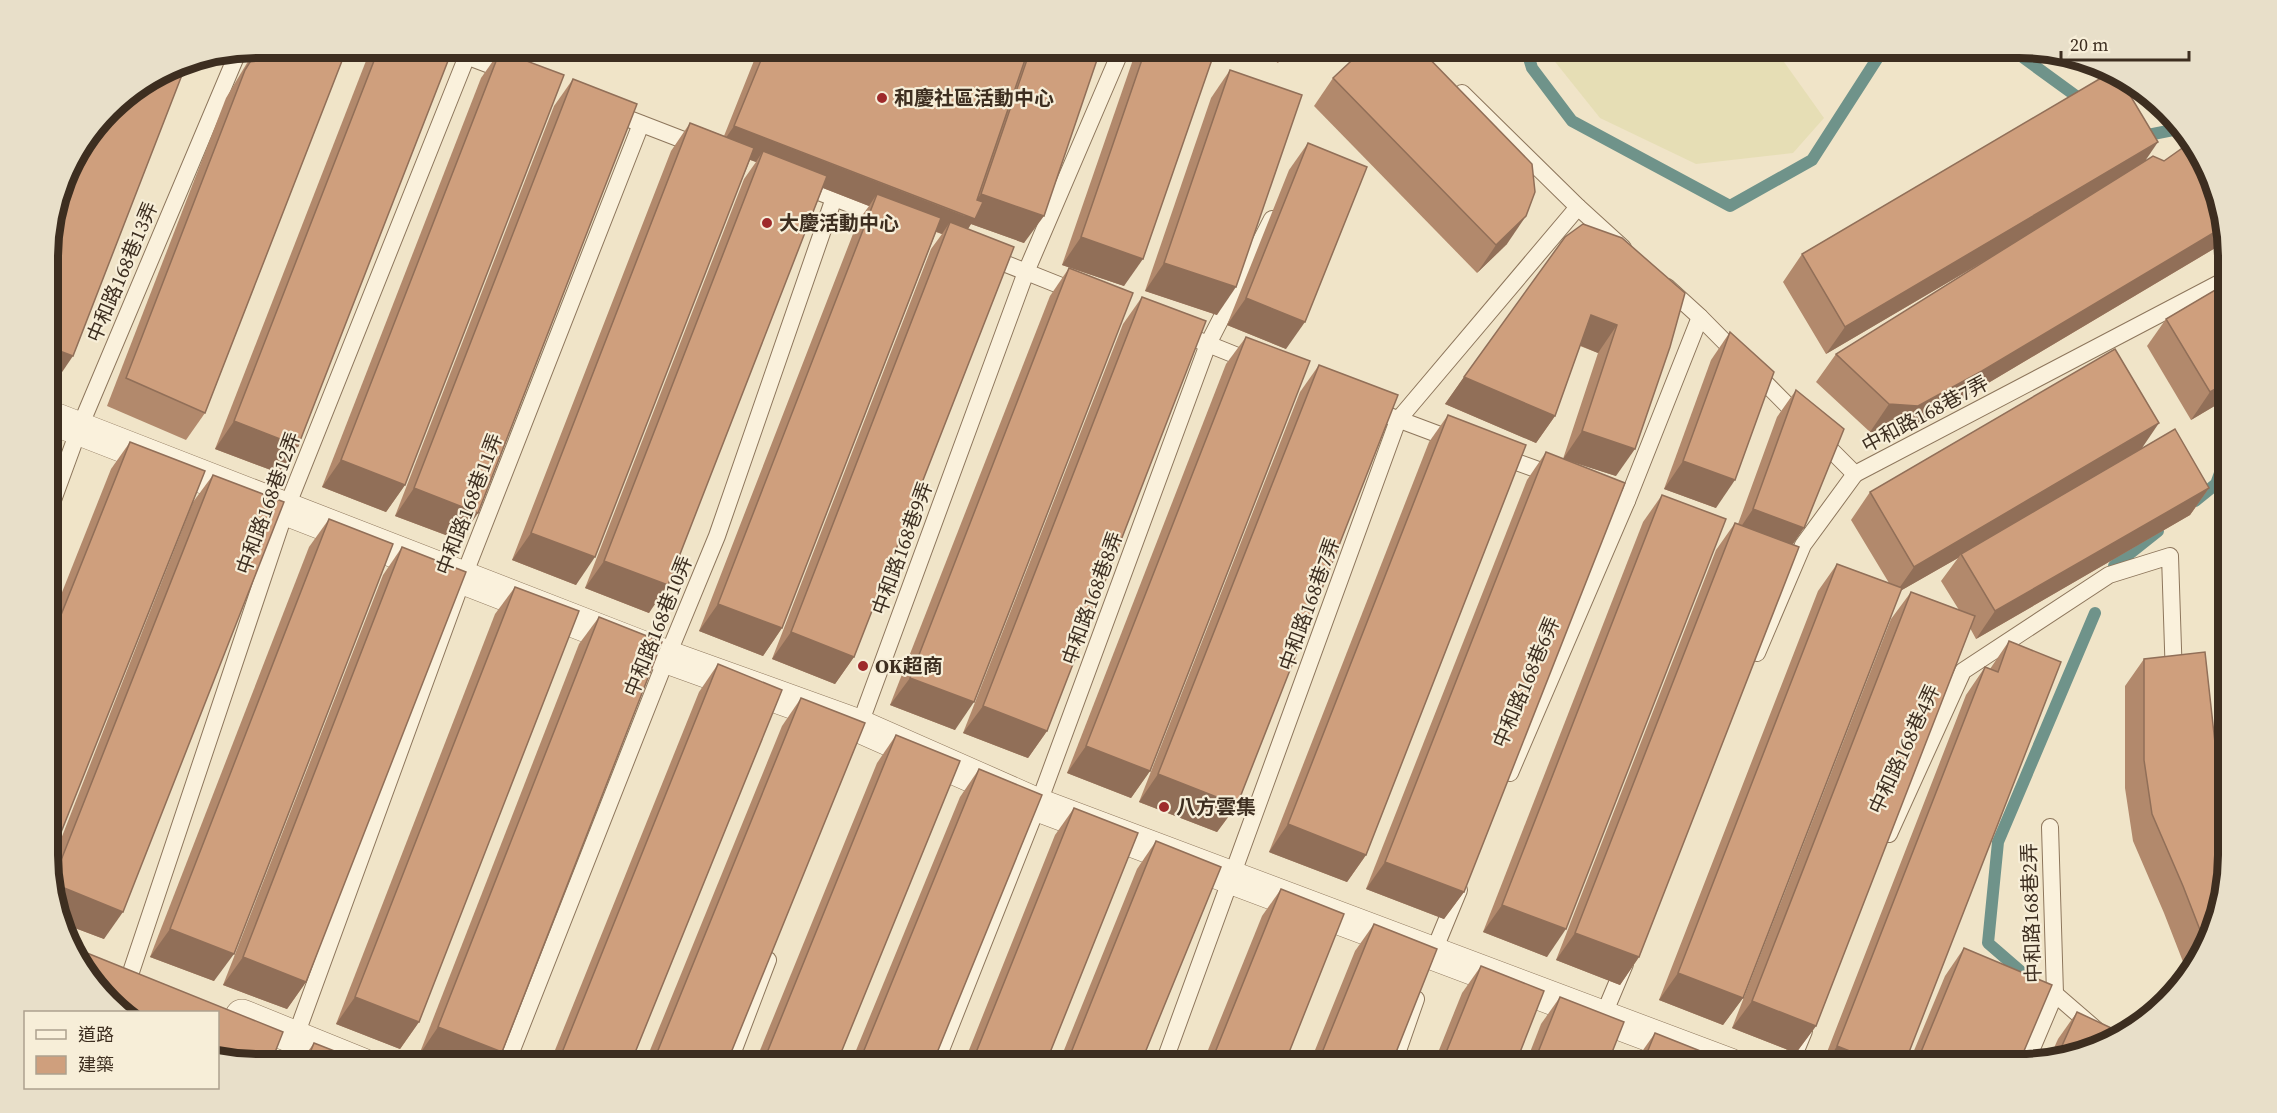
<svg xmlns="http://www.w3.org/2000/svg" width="2277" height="1113" viewBox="0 0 2277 1113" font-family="'Source Serif 4','Noto Sans TC',serif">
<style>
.farmland{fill:#e6deb5}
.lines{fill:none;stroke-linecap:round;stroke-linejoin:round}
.stream{stroke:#6f938a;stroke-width:12}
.lane-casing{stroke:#8d765c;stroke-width:18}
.street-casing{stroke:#8d765c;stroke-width:34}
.lane{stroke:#faf1dc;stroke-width:16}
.street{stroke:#faf1dc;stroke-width:33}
.wall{fill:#b2896c}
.shaded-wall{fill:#916f58}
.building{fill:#cf9f7d;stroke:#916f58;stroke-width:1.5}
.poi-dot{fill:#9e2a2b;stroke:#f7eed8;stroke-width:2}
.labels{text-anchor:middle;stroke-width:4.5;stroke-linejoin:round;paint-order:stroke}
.poi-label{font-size:20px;font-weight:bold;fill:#3d2e20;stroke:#f7eed8;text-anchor:start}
.street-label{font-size:20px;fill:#3d2e20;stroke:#f7eed8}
.rim{fill:none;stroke:#3d2e20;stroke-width:8}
</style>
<rect width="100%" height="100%" fill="#f0e4c8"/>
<path class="farmland" d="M 1544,48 L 1774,48 L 1824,118 L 1793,153 L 1696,164 L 1600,118 Z"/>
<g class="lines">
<g class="stream">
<path d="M 1526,48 L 1532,68 L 1572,121 L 1730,206 L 1812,160 L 1884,48"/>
<path d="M 2010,48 L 2087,104"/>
<path d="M 2138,137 L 2183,128"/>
<path d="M 2195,501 L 2216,484 L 2228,451"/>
<path d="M 2114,566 L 2158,531"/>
<path d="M 2033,982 L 1988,943 L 1998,842 L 2095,613"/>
</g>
<defs>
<g id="lane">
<path d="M 445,48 L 511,73"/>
<path d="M 1462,93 L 1578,207 L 1623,248"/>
<path d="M 611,112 L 699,146"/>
<path d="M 801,185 L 886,218"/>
<path d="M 986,256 L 1079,293"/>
<path d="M 1667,287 L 1700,317 L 1800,418"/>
<path d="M 1178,332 L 1255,363"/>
<path d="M 1368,408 L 1456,441"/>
<path d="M 1818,437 L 1855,474 L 2227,279"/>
<path d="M 1500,456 L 1555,476"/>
<path d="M 1599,492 L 1627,501"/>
<path d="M 49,511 L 79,429 L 238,52"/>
<path d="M 1757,653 L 1803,545 L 1855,474"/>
<path d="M 857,732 L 1026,272 L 1122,48"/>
<path d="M 1510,773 L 1627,501 L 1700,317"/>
<path d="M 1889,834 L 1963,671 L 2109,575 L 2170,556 L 2174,679"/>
<path d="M 1431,958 L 1459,890"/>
<path d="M 131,972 L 286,509 L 467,56"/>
<path d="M 2055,994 L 2107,1039"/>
<path d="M 1601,1021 L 1625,964"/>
<path d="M 295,1038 L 463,578 L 641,124"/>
<path d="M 506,1065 L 667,657 L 717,536 L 834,198"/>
<path d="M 728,1065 L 768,960"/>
<path d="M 935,1065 L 1038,805 L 1208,344 L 1272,219"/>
<path d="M 1163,1065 L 1398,420 L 1578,207"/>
<path d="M 1393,1065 L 1416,999"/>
<path d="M 1790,1065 L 1804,1031"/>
<path d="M 2025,1065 L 2055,994 L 2050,827"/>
</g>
<g id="street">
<path d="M 49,417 L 667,657 L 859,726 L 1038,805 L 1730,1065"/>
<path d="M 242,1016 L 363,1065"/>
</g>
</defs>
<use href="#lane" class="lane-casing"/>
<use href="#street" class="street-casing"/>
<use href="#lane" class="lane"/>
<use href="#street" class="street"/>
</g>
<g class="wall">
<path d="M 256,48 L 347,48 L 205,413 L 186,440 L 107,406 L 226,98 Z"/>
<path d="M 371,48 L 453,48 L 298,446 L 279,473 L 215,449 Z"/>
<path d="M 759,48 L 1101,48 L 1024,243 L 971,224 L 968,229 L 854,657 L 835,684 L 772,659 L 931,249 L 942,234 L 936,232 L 782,628 L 763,656 L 699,631 L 858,221 L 869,206 L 823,188 L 649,613 L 585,588 L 744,179 L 756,162 L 750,160 L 576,585 L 512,560 L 671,151 L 690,123 L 724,136 Z"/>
<path d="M 1137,48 L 1216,48 L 1124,286 L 1062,265 Z"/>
<path d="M 1255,48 L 1288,48 L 1278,63 Z"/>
<path d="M 1441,48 L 1457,48 L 1450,56 Z"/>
<path d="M 500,51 L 405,485 L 386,512 L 322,487 L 481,78 Z"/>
<path d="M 1230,70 L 1217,315 L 1145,291 L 1211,98 Z"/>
<path d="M 1333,78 L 1507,244 L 1477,273 L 1314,106 Z"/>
<path d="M 573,79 L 478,513 L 459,540 L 395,516 L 554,106 Z"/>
<path d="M 119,100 L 54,384 L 48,244 L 70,165 Z"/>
<path d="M 1308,143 L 1286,349 L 1227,325 L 1289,170 Z"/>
<path d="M 2145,160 L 2227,231 L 2227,241 L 1963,398 L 1899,434 L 1870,432 L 1816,382 L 1836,354 L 1995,255 L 1826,354 L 1783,282 L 1802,254 Z"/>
<path d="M 1622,238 L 1616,476 L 1563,459 L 1598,353 L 1580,346 L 1555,416 L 1536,443 L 1445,404 L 1464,377 Z"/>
<path d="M 1069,268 L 955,730 L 890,705 L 1050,296 Z"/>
<path d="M 2227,283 L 2228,398 L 2191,420 L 2147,346 L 2166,319 Z"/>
<path d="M 1142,297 L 1047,731 L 1028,758 L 963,733 L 1123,324 Z"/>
<path d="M 1730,332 L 1716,508 L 1664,489 L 1711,360 Z"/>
<path d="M 1246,337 L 1150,771 L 1131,798 L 1067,773 L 1226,364 Z"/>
<path d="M 1319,365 L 1237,805 L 1217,832 L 1139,802 L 1300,392 Z"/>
<path d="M 1796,390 L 1792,545 L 1639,957 L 1620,985 L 1556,960 L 1716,550 L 1735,523 L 1738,524 L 1777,417 Z"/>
<path d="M 1448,415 L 1366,855 L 1347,882 L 1269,852 L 1429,442 Z"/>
<path d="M 130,442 L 50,860 L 49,625 L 111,469 Z"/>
<path d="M 2142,448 L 2209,488 L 2190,515 L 1976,639 L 1970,628 L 1816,1026 L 1796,1053 L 1732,1028 L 1891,619 L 1911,592 L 1959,610 L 1941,581 L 1958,558 L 1900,591 L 1743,998 L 1723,1025 L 1659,1000 L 1818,591 L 1837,564 L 1889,583 L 1851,520 L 1870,492 Z"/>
<path d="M 1546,452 L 1464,892 L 1444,919 L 1366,889 L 1527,480 Z"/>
<path d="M 213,475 L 104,939 L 67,925 L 50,883 L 50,867 L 193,502 Z"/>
<path d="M 1662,495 L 1547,957 L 1483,932 L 1643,522 Z"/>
<path d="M 329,519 L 214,981 L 150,957 L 309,547 Z"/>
<path d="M 2228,538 L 2229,743 L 2226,718 L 2221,548 Z"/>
<path d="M 402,547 L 306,982 L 287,1009 L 223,985 L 383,575 Z"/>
<path d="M 515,587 L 419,1022 L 400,1049 L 336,1024 L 495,614 Z"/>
<path d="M 599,617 L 493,1065 L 446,1065 L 419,1055 L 579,644 Z"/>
<path d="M 2009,641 L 1904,1065 L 1822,1065 L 1966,695 L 1985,667 L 1990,669 Z"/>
<path d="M 2144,659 L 2208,948 L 2187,972 L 2164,913 L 2133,841 L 2125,788 L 2125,686 Z"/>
<path d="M 718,664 L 630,1065 L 549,1065 L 699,692 Z"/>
<path d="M 801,698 L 726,1065 L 644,1065 L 782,726 Z"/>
<path d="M 896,735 L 836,1065 L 754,1065 L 877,763 Z"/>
<path d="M 979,769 L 932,1065 L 850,1065 L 960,797 Z"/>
<path d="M 1074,808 L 1045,1065 L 963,1065 L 1055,835 Z"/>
<path d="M 1156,841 L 1140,1065 L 1058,1065 L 1137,869 Z"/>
<path d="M 1281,889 L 1284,1065 L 1202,1065 L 1262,916 Z"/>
<path d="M 1374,924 L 1391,1065 L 1309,1065 L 1355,951 Z"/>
<path d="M 1964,948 L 2018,1065 L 1908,1065 L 1945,976 Z"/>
<path d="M 1481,966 L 1515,1065 L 1433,1065 L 1462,993 Z"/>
<path d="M 1560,997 L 1607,1065 L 1525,1065 L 1541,1024 Z"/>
<path d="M 2077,1012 L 2124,1034 L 2049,1059 L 2058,1039 Z"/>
<path d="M 1655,1033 L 1716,1065 L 1634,1065 L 1636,1060 Z"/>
<path d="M 314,1043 L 370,1065 L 298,1065 Z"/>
</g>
<g class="shaded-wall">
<path d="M 734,126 L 965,216 L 981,194 L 1044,216 L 1024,243 L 971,224 L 960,241 L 950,222 L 942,234 L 872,207 L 877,194 L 869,206 L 759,163 L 763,151 L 756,162 L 719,148 Z"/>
<path d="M 2158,142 L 2139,170 L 1826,354 L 1845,327 Z"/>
<path d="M 1526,216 L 1507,244 L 1477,273 L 1496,245 Z"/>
<path d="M 2225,226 L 2227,231 L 2227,241 L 1963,398 L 1899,434 L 1870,432 L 1889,404 Z"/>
<path d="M 1081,237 L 1143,259 L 1124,286 L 1062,265 Z"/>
<path d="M 1164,263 L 1236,287 L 1217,315 L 1145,291 Z"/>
<path d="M 1246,298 L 1305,322 L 1286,349 L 1227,325 Z"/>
<path d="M 1591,315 L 1617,325 L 1598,353 L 1572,342 Z"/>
<path d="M 49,347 L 73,356 L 54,384 L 49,382 Z"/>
<path d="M 1464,377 L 1555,416 L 1536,443 L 1445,404 Z"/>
<path d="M 2228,382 L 2228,398 L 2191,420 L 2210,392 Z"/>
<path d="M 234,421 L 298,446 L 279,473 L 215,449 Z"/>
<path d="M 2159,423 L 2140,451 L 1961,554 L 1958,558 L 1895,594 L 1914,567 Z"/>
<path d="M 1582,431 L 1635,449 L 1616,476 L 1563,459 Z"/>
<path d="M 341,460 L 405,485 L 386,512 L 322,487 Z"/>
<path d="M 1683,461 L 1735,480 L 1716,508 L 1664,489 Z"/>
<path d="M 414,488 L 478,513 L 459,540 L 395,516 Z"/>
<path d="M 2209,488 L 2190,515 L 1976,639 L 1995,611 Z"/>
<path d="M 1753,509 L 1804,528 L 1785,556 L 1734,537 Z"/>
<path d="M 531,533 L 595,557 L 576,585 L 512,560 Z"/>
<path d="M 604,561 L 668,585 L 649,613 L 585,588 Z"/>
<path d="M 718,604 L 782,628 L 763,656 L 699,631 Z"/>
<path d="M 791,632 L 854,657 L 835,684 L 772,659 Z"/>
<path d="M 910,678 L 974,702 L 955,730 L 890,705 Z"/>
<path d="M 983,706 L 1047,731 L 1028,758 L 963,733 Z"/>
<path d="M 1086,746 L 1150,771 L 1131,798 L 1067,773 Z"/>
<path d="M 1158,774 L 1237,805 L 1217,832 L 1139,802 Z"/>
<path d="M 1288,824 L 1366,855 L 1347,882 L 1269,852 Z"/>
<path d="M 1385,862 L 1464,892 L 1444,919 L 1366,889 Z"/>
<path d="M 52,883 L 123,912 L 104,939 L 67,925 L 51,885 Z"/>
<path d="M 1502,905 L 1566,929 L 1547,957 L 1483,932 Z"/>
<path d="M 170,929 L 234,954 L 214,981 L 150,957 Z"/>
<path d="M 1575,933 L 1639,957 L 1620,985 L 1556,960 Z"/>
<path d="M 243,957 L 306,982 L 287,1009 L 223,985 Z"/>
<path d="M 1678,973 L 1743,998 L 1723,1025 L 1659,1000 Z"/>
<path d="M 355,997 L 419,1022 L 400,1049 L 336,1024 Z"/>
<path d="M 1752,1001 L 1816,1026 L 1796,1053 L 1732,1028 Z"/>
<path d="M 438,1027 L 502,1052 L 493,1065 L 446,1065 L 419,1055 Z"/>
<path d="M 1837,1046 L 1885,1065 L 1825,1065 Z"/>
</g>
<g class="building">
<path d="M 259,48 L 347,48 L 205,413 L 126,378 L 245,70 Z"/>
<path d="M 379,48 L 453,48 L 298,446 L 234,421 Z"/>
<path d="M 766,48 L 1029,48 L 977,200 L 983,202 L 975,219 L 734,126 Z"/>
<path d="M 1031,48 L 1101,48 L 1044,216 L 981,194 Z"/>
<path d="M 1146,48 L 1216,48 L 1143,259 L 1081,237 Z"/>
<path d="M 1365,48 L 1419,48 L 1532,164 L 1535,192 L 1526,216 L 1496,245 L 1333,78 Z"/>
<path d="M 500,51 L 564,75 L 405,485 L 341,460 Z"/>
<path d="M 187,62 L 73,356 L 49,347 L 48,244 L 61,196 L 77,155 L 119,100 L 178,64 Z"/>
<path d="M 1230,70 L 1302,95 L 1236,287 L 1164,263 Z"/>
<path d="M 2113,71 L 2118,75 L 2158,142 L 1845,327 L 1802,254 Z"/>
<path d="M 573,79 L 637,104 L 478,513 L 414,488 Z"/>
<path d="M 690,123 L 754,148 L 595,557 L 531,533 Z"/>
<path d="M 2191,142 L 2225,226 L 1982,371 L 1918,406 L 1889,404 L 1836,354 L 2153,156 L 2164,161 Z"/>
<path d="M 1308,143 L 1367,167 L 1305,322 L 1246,298 Z"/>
<path d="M 763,151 L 827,176 L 668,585 L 604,561 Z"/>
<path d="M 877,194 L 941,218 L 782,628 L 718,604 Z"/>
<path d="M 950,222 L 1014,247 L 854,657 L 791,632 Z"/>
<path d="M 1583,224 L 1622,238 L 1685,293 L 1670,347 L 1635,449 L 1582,431 L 1617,325 L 1591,315 L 1555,416 L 1464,377 L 1565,237 Z"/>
<path d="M 1069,268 L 1133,293 L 974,702 L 910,678 Z"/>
<path d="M 2227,283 L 2228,382 L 2210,392 L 2166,319 Z"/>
<path d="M 1142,297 L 1206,321 L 1047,731 L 983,706 Z"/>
<path d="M 1730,332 L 1774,372 L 1735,480 L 1683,461 Z"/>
<path d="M 1246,337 L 1310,361 L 1150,771 L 1086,746 Z"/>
<path d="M 2115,349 L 2159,423 L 1914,567 L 1870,492 Z"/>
<path d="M 1319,365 L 1398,395 L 1237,805 L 1158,774 Z"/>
<path d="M 1796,390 L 1844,429 L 1804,528 L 1753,509 Z"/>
<path d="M 1448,415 L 1526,445 L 1366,855 L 1288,824 Z"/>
<path d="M 2175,429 L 2209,488 L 1995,611 L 1961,554 Z"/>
<path d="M 130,442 L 205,471 L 50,860 L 49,645 Z"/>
<path d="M 1546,452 L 1625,483 L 1464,892 L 1385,862 Z"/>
<path d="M 213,475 L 284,502 L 123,912 L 52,883 Z"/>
<path d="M 1662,495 L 1726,519 L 1566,929 L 1502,905 Z"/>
<path d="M 329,519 L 393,544 L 234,954 L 170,929 Z"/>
<path d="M 1735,523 L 1799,547 L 1639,957 L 1575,933 Z"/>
<path d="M 402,547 L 466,572 L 306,982 L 243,957 Z"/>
<path d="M 1837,564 L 1902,588 L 1743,998 L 1678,973 Z"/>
<path d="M 515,587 L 579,611 L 419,1022 L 355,997 Z"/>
<path d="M 1911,592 L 1975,616 L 1816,1026 L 1752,1001 Z"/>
<path d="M 599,617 L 662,642 L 502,1052 L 438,1027 Z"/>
<path d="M 2009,641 L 2061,662 L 1904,1065 L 1885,1065 L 1837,1046 L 1985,667 L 1998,672 Z"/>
<path d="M 2205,652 L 2216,752 L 2223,794 L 2229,808 L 2229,856 L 2207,948 L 2183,886 L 2152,814 L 2144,760 L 2144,659 Z"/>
<path d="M 718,664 L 782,690 L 630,1065 L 557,1065 Z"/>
<path d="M 801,698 L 865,723 L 726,1065 L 652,1065 Z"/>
<path d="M 896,735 L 960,761 L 836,1065 L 762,1065 Z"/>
<path d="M 979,769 L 1042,795 L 932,1065 L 858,1065 Z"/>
<path d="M 1074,808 L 1138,833 L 1045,1065 L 971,1065 Z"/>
<path d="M 1156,841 L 1221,867 L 1140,1065 L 1066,1065 Z"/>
<path d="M 1281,889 L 1344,914 L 1284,1065 L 1210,1065 Z"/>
<path d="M 1374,924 L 1437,949 L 1391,1065 L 1317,1065 Z"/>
<path d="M 1964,948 L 2052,985 L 2018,1065 L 1916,1064 Z"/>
<path d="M 77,949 L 283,1032 L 270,1065 L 258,1065 L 218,1056 L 218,1012 L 127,1012 L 91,983 Z"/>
<path d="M 1481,966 L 1544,991 L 1515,1065 L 1441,1065 Z"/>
<path d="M 1560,997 L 1624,1022 L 1607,1065 L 1533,1065 Z"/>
<path d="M 2077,1012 L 2124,1034 L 2057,1057 Z"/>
<path d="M 1655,1033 L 1718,1058 L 1716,1065 L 1642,1065 Z"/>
<path d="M 314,1043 L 370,1065 L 305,1065 Z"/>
</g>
<g class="poi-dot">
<circle cx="882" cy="98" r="6"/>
<circle cx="767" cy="223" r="6"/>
<circle cx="863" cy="666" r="6"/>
<circle cx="1164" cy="807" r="6"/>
</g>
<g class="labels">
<g class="poi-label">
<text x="894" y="105">和慶社區活動中心</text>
<text x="779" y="230">大慶活動中心</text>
<text x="875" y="673">OK超商</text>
<text x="1176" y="814">八方雲集</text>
</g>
<g class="street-label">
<text transform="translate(122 272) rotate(-67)" y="7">中和路168巷13弄</text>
<text transform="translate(1925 414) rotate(-28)" y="7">中和路168巷7弄</text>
<text transform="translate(268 503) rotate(-70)" y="7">中和路168巷12弄</text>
<text transform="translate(469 504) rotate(-69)" y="7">中和路168巷11弄</text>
<text transform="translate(902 548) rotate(-70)" y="7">中和路168巷9弄</text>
<text transform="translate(1092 598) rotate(-70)" y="7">中和路168巷8弄</text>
<text transform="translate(1309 604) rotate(-70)" y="7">中和路168巷7弄</text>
<text transform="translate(658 626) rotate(-68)" y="7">中和路168巷10弄</text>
<text transform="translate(1526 682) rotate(-67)" y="7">中和路168巷6弄</text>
<text transform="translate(1904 749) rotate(-65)" y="7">中和路168巷4弄</text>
<text transform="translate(2031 913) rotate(-92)" y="7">中和路168巷2弄</text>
</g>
</g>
<path d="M0 0H2277V1113H0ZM257 58H2019A199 199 0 0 1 2218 257V855A199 199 0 0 1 2019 1054H257A199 199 0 0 1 58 855V257A199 199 0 0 1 257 58Z" fill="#e8dfc9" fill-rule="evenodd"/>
<path class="rim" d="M257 58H2019A199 199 0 0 1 2218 257V855A199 199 0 0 1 2019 1054H257A199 199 0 0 1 58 855V257A199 199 0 0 1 257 58Z"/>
<rect x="24" y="1011" width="195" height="78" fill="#f7eed8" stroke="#ada18e" stroke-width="1.5"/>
<rect x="36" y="1030" width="30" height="9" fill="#faf1dc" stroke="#ada18e" stroke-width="1.5"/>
<text x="78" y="1041" font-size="18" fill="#3d2e20">道路</text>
<rect x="36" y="1056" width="30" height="18" fill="#cf9f7d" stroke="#ada18e" stroke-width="1.5"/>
<text x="78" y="1071" font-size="18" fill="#3d2e20">建築</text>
<path d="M2061 51v9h128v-9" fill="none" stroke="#3d2e20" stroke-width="3"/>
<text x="2070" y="51" font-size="18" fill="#3d2e20" stroke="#f7eed8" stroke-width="4.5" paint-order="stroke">20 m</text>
</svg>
